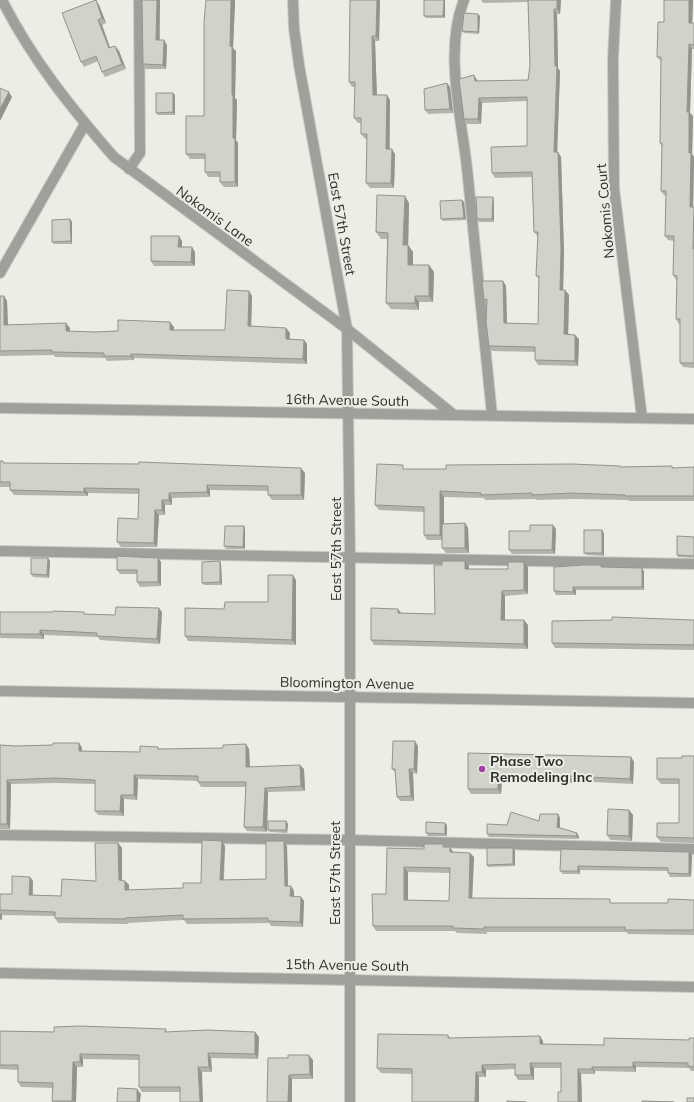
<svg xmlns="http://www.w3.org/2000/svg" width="694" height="1102" viewBox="0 0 694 1102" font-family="Mulish,sans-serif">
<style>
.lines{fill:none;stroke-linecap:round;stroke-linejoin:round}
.minor-casing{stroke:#c9ccc4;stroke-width:12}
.minor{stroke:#9ea09b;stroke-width:10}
.wall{fill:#b3b5ad;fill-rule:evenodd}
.shaded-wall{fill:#92948d}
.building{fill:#d0d3c9;stroke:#92948d;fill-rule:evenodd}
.poi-dot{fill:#a93fa1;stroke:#ebeee5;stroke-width:1.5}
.labels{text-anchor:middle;stroke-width:4;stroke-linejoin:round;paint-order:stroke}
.street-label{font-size:14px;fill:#2f302c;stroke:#ebeee5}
.poi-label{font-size:14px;font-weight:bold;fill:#2f302c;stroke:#ebeee5;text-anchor:start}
</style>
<rect width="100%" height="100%" fill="#ebeee5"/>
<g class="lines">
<defs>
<g id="minor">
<path d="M 2,0 C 31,58 72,109 114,157 L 347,329 L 454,415"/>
<path d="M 293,0 L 294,28 L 299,65 L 347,329 L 350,557 L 350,1102"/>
<path d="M 464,0 C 444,50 461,115 467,168 C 475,250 484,333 492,415"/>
<path d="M 616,0 L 613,59 L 614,188 L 642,418"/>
<path d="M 129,169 L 140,153 L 139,0"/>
<path d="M 0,273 L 85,124"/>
<path d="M 0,408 L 694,419"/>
<path d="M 0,551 L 694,564"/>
<path d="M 0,691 L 694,703"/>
<path d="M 0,835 L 350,840 L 694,849"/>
<path d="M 0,973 L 694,987"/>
</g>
</defs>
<use href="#minor" class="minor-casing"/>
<use href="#minor" class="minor"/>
</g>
<g class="wall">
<path d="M 160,0 L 160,40 L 167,45 L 166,69 L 146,69 L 143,64 Z"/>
<path d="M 206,0 L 235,0 L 233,48 L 236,51 L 235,98 L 237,100 L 236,140 L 238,143 L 238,187 L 224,187 L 220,182 L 220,177 L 208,177 L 205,172 L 205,159 L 190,159 L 186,154 L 204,116 Z"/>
<path d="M 380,0 L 379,41 L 375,41 L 377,95 L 390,100 L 390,149 L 395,154 L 394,188 L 370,188 L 366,183 L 367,139 L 365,139 L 361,134 L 361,123 L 358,123 L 354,118 L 355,87 L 352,87 L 349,82 Z"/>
<path d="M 424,0 L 445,0 L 445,18 L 426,18 L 424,16 Z"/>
<path d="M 481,0 L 561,0 L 560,14 L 557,14 L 558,68 L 560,71 L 557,152 L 561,157 L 564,253 L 563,290 L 565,290 L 569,295 L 568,334 L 579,339 L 578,366 L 538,365 L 535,360 L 535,352 L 492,351 L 489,346 L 487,303 L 484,300 L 503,281 L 506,286 L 507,323 L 538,324 L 539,279 L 536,276 L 538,237 L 534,232 L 532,177 L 495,178 L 492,173 L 527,146 L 527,101 L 482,103 L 481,124 L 467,124 L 464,119 L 474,75 L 477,81 L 528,80 L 530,65 L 528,2 L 483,3 Z"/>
<path d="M 664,0 L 693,0 L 692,23 L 694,23 L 694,49 L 692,49 L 690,113 L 693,116 L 692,154 L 694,157 L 693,207 L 694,207 L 694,368 L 683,367 L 680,363 L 680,324 L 679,324 L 676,319 L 677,280 L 676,280 L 673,275 L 674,241 L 668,240 L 665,236 L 666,196 L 664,195 L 661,191 L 662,147 L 660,143 L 661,61 L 657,57 L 664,22 Z"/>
<path d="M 99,5 L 106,23 L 102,25 L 110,48 L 115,46 L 119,51 L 126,69 L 105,77 L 102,72 L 98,61 L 84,67 L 81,62 Z"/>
<path d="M 480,16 L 479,34 L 464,33 L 462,31 Z"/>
<path d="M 450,87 L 453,113 L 428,114 L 425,110 Z"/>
<path d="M 175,95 L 175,115 L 158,115 L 156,113 Z"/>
<path d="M 462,200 L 464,202 L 466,220 L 443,221 L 441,219 Z"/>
<path d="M 494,200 L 494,222 L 479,222 L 477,219 Z"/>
<path d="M 409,203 L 408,245 L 413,252 L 413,265 L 429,265 L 434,272 L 433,302 L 419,302 L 419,310 L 391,309 L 386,303 L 387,239 L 381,239 L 376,232 Z"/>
<path d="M 70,219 L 72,222 L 72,244 L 54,244 L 52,242 Z"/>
<path d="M 182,241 L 182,247 L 195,252 L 195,266 L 154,266 L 151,261 Z"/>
<path d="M 249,291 L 252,296 L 251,326 L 286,328 L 290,333 L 290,339 L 304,340 L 307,344 L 307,364 L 134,358 L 134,360 L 107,361 L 105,358 L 55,357 L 54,355 L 0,356 L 0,296 L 4,296 L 7,301 L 8,325 L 70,328 L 70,332 L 95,332 L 174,327 L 174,330 L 225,330 Z"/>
<path d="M 0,461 L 5,463 L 305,473 L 304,500 L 272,500 L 268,495 L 268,491 L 210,490 L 210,497 L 172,498 L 172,505 L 165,505 L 165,515 L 159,515 L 157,547 L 121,547 L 117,542 L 138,519 L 139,494 L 88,493 L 88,496 L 14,495 L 10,490 L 10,487 L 0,487 Z"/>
<path d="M 620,466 L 621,467 L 672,466 L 673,468 L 694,467 L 694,501 L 629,501 L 628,500 L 574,499 L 536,500 L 535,499 L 485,500 L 484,498 L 444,497 L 444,524 L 465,523 L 468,528 L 469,553 L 446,553 L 442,548 L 442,540 L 427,540 L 424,535 L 424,512 L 379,510 L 375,505 L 406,469 L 446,469 Z"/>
<path d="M 244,526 L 245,528 L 245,549 L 226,549 L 224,546 Z"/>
<path d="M 556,529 L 555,554 L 512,554 L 509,550 L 530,531 Z"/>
<path d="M 604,533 L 604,556 L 586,555 L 584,553 Z"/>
<path d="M 694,537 L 694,558 L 678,557 L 677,555 Z"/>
<path d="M 48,558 L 50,561 L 49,578 L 33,577 L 31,574 Z"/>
<path d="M 158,558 L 161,562 L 161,586 L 140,587 L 137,582 L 137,574 L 120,574 L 117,570 Z"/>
<path d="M 465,561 L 469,566 L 469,569 L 505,569 L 528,567 L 528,594 L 505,596 L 505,620 L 528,625 L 528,649 L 374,645 L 371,640 L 401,613 L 435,614 L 442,565 Z"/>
<path d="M 221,564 L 222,585 L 204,585 L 202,583 Z"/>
<path d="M 602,567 L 644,571 L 644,590 L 576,590 L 576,595 L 556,595 L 554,591 Z"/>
<path d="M 296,580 L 296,645 L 188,641 L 185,636 L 224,609 L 268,602 Z"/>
<path d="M 0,612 L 115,615 L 162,612 L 160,644 L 100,640 L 98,637 L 44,635 L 44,639 L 0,638 Z"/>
<path d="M 612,620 L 694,620 L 694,650 L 555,648 L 552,643 Z"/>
<path d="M 79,743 L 82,748 L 82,751 L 140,752 L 158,747 L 159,749 L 249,749 L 250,767 L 304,769 L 305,791 L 268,792 L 267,832 L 247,831 L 244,827 L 246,787 L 201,787 L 198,782 L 198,781 L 138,779 L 137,800 L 124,799 L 124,816 L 98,815 L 95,811 L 95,784 L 56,783 L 11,784 L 10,829 L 0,829 L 0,745 L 16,746 L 53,745 Z"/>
<path d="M 418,746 L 417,774 L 413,773 L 414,801 L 400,801 L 397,797 L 395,772 L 392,769 Z"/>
<path d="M 468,753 L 631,757 L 634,762 L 633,784 L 572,781 L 572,783 L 502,782 L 501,794 L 471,794 L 468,789 Z"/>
<path d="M 694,756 L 694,843 L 661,842 L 657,837 L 679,823 L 679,784 L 661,784 L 657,779 L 682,758 Z"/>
<path d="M 629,810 L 633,815 L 632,841 L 610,840 L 607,835 Z"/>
<path d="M 558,814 L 560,818 L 560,828 L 577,833 L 579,837 L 579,839 L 489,837 L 487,834 L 507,825 L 539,821 Z"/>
<path d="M 288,824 L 287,833 L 270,832 L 268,830 Z"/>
<path d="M 447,825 L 447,836 L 428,836 L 426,833 Z"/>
<path d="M 222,841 L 225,846 L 224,880 L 266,879 L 287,846 L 288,886 L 291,886 L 294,891 L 294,896 L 301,897 L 304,901 L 303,927 L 271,926 L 269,923 L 187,924 L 184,920 L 128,923 L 128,924 L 58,923 L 55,918 L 55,916 L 2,915 L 2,920 L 0,920 L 0,894 L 12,894 L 33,881 L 33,895 L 61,896 L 96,881 L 118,843 L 122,848 L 122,881 L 125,881 L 129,885 L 129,890 L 183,888 L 201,883 Z"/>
<path d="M 443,844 L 445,847 L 450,847 L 453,852 L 474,857 L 472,898 L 612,903 L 668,903 L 694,900 L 694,935 L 628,934 L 626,932 L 487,932 L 487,934 L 457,933 L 455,931 L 376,931 L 373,926 L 386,894 L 387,848 L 424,849 ZM 408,872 L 450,873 L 449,901 L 408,900 Z"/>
<path d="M 561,849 L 689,852 L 692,855 L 691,877 L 670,877 L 668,873 L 668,871 L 580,870 L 580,874 L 563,874 L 560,871 Z"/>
<path d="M 515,851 L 515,866 L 488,867 L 487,865 Z"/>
<path d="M 166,1029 L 167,1032 L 255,1032 L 259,1037 L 258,1059 L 211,1058 L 212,1072 L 202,1072 L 180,1092 L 142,1092 L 139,1087 L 139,1060 L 83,1059 L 83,1067 L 77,1067 L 76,1102 L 53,1102 L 52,1101 L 53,1088 L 21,1087 L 18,1082 L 18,1070 L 0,1069 L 0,1031 L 54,1032 Z"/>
<path d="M 448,1035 L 450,1038 L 543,1041 L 543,1044 L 604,1045 L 689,1040 L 694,1038 L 694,1071 L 691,1071 L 689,1068 L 636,1067 L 636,1072 L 595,1071 L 595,1074 L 581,1074 L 582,1102 L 558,1102 L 561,1092 L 561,1068 L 534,1068 L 534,1080 L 518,1080 L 515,1075 L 515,1069 L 486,1070 L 486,1077 L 479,1077 L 479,1102 L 412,1102 L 412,1074 L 381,1073 L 377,1068 Z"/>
<path d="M 268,1058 L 313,1060 L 313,1079 L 292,1079 L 292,1102 L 267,1102 Z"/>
</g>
<g class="shaded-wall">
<path d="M 96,0 L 99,5 L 106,23 L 102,18 Z"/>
<path d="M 157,0 L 160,0 L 159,45 L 156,40 Z"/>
<path d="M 231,0 L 235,0 L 235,4 L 233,48 L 236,51 L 235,98 L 237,100 L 236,140 L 238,143 L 238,187 L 235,182 L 233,138 L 230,46 Z"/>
<path d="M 377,0 L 380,0 L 379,41 L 376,36 Z"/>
<path d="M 444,0 L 445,0 L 445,18 L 443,16 Z"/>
<path d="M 557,0 L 561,0 L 560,14 L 557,9 Z"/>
<path d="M 689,0 L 693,0 L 692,28 L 689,23 Z"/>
<path d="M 554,9 L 557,14 L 558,68 L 560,71 L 557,157 L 554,152 L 555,66 Z"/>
<path d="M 478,14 L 480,16 L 479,34 L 478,32 Z"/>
<path d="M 98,20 L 102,25 L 112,53 L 109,48 Z"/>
<path d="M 372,36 L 375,41 L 377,100 L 373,95 Z"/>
<path d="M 164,40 L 167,45 L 166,69 L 163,65 Z"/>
<path d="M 689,44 L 692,49 L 690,113 L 693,116 L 692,154 L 694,157 L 693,212 L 690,207 L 687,112 Z"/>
<path d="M 115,46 L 119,51 L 126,69 L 122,64 Z"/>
<path d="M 474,75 L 477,80 L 479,86 L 475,81 Z"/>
<path d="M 447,83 L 450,87 L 453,113 L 450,109 Z"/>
<path d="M 9,92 L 12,97 L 0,121 L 0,109 Z"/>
<path d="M 173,93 L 175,95 L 175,115 L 173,112 Z"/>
<path d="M 387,95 L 390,100 L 389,154 L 386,149 Z"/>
<path d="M 479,98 L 482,103 L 481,124 L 478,119 Z"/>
<path d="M 392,149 L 395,154 L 394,188 L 391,183 Z"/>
<path d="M 558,152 L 561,157 L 564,253 L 563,295 L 560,290 Z"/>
<path d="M 405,196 L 409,203 L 408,252 L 403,245 Z"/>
<path d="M 493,197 L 494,200 L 494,222 L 492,219 Z"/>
<path d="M 462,200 L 464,202 L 466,220 L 464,218 Z"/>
<path d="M 694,208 L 694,251 L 693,249 Z"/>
<path d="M 70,219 L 72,222 L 72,244 L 71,241 Z"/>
<path d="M 179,236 L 182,241 L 182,252 L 178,247 Z"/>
<path d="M 408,245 L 413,252 L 413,271 L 408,265 Z"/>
<path d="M 192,247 L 195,252 L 195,266 L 191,262 Z"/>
<path d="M 429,265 L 434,272 L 433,302 L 429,296 Z"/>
<path d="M 503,281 L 506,286 L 507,328 L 504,323 Z"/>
<path d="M 565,290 L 569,295 L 568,339 L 564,334 Z"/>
<path d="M 249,291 L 252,296 L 251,331 L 248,326 Z"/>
<path d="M 4,296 L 7,301 L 8,330 L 4,325 Z"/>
<path d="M 415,296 L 419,302 L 419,310 L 415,303 Z"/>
<path d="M 170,322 L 174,327 L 174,335 L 170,330 Z"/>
<path d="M 66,323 L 70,328 L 70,336 L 66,331 Z"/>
<path d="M 286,328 L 290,333 L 289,344 L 286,339 Z"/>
<path d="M 575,335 L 579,339 L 578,366 L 575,361 Z"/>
<path d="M 304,340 L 307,344 L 307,364 L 303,359 Z"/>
<path d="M 131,354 L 134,358 L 134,360 L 131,356 Z"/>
<path d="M 301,468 L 305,473 L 304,500 L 301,495 Z"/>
<path d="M 207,485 L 210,490 L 210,497 L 207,492 Z"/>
<path d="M 84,488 L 88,493 L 88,496 L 84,492 Z"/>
<path d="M 440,491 L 444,497 L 444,540 L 440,535 Z"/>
<path d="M 169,493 L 172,498 L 172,505 L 169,500 Z"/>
<path d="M 162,500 L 165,505 L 165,515 L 162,510 Z"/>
<path d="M 155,510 L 159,515 L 157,547 L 154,543 Z"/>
<path d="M 465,523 L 468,528 L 469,553 L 465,548 Z"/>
<path d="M 553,525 L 556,529 L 555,554 L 552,550 Z"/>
<path d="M 244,526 L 245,528 L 245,549 L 243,547 Z"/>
<path d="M 602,530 L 604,533 L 604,556 L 602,553 Z"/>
<path d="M 48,558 L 50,561 L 49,578 L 47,575 Z"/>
<path d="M 158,558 L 161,562 L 161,586 L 158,582 Z"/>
<path d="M 220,561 L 221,564 L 222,585 L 220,582 Z"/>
<path d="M 465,561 L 469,566 L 469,573 L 465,569 Z"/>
<path d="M 524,562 L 528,567 L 528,594 L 524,590 Z"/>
<path d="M 642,568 L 644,571 L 644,590 L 642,587 Z"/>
<path d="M 293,575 L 296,580 L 296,645 L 292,640 Z"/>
<path d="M 573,587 L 576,590 L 576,595 L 573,592 Z"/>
<path d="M 502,591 L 505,596 L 505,625 L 501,620 Z"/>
<path d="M 159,608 L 162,612 L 160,644 L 157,639 Z"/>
<path d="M 398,609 L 402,614 L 398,613 Z"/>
<path d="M 524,620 L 528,625 L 528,649 L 524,644 Z"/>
<path d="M 40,630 L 44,635 L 44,639 L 40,634 Z"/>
<path d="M 415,741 L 418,746 L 417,774 L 414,769 Z"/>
<path d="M 79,743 L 82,748 L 82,755 L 79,751 Z"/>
<path d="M 246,744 L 249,749 L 250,772 L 246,767 Z"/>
<path d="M 631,757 L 634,762 L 633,784 L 630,779 Z"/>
<path d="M 300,765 L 304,769 L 305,791 L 301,786 Z"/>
<path d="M 409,769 L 413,773 L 414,801 L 411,796 Z"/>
<path d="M 134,775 L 138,779 L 137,800 L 134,795 Z"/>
<path d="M 569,776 L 572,781 L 572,783 L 569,778 Z"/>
<path d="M 498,777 L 502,782 L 501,794 L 498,789 Z"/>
<path d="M 7,780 L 11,784 L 10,829 L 7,824 Z"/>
<path d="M 265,788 L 268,792 L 267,832 L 263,827 Z"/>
<path d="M 121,795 L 124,799 L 124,816 L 120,811 Z"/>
<path d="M 629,810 L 633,815 L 632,841 L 629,836 Z"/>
<path d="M 558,814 L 560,818 L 560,831 L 557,827 Z"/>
<path d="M 286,821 L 288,824 L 287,833 L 286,830 Z"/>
<path d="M 445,823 L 447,825 L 447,836 L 445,834 Z"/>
<path d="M 577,833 L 579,837 L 579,839 L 576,836 Z"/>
<path d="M 222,841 L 225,846 L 223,885 L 220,880 Z"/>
<path d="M 284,841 L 287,846 L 288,891 L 285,886 Z"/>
<path d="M 118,843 L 122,848 L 122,885 L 119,880 Z"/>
<path d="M 450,847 L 453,852 L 453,857 L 450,852 Z"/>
<path d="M 513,848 L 515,851 L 515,866 L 513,864 Z"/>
<path d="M 689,852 L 692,855 L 691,877 L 689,874 Z"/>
<path d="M 470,853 L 474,857 L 472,902 L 469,898 Z"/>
<path d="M 578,866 L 580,870 L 580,874 L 578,871 Z"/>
<path d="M 404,867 L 408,872 L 408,905 L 404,900 Z"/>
<path d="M 30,877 L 33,881 L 32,900 L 29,895 Z"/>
<path d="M 125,881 L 129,885 L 129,895 L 125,890 Z"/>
<path d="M 291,886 L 294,891 L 294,901 L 290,896 Z"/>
<path d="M 301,897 L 304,901 L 303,927 L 300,922 Z"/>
<path d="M 0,913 L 2,915 L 2,920 L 0,918 Z"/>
<path d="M 255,1032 L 259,1037 L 258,1059 L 255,1054 Z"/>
<path d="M 540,1036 L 543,1041 L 543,1049 L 540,1044 Z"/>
<path d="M 208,1053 L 211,1058 L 212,1072 L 209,1067 Z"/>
<path d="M 80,1054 L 83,1059 L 83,1067 L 80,1062 Z"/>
<path d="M 309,1055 L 313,1060 L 313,1079 L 310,1074 Z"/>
<path d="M 73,1062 L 77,1067 L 76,1102 L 72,1101 Z"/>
<path d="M 633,1062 L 636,1067 L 636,1072 L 633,1067 Z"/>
<path d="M 530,1063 L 534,1068 L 534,1080 L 531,1075 Z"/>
<path d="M 482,1065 L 486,1070 L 486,1077 L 482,1072 Z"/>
<path d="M 198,1067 L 202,1072 L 203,1102 L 200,1102 Z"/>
<path d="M 592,1067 L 595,1071 L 595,1074 L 592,1069 Z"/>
<path d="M 578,1069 L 581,1074 L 582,1102 L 578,1102 Z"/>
<path d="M 476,1072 L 479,1077 L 479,1102 L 475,1102 Z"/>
<path d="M 289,1075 L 292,1079 L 292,1102 L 288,1102 Z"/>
<path d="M 137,1089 L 141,1094 L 140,1102 L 137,1102 Z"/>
</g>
<g class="building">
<path d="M 96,0 L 102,18 L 98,20 L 109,48 L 115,46 L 122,64 L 102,72 L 96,56 L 81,62 L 62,13 Z"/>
<path d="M 142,0 L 157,0 L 156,40 L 164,40 L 163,65 L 143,64 Z"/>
<path d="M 206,0 L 231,0 L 230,46 L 232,47 L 232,95 L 233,95 L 233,138 L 235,138 L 235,182 L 220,182 L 220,172 L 205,172 L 205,154 L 186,154 L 186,116 L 204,116 L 204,21 Z"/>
<path d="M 350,0 L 377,0 L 376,36 L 372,36 L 373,95 L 387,95 L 386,149 L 392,149 L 391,183 L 366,183 L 367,134 L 361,134 L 361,118 L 354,118 L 355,82 L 349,82 Z"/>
<path d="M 424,0 L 444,0 L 443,16 L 424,16 Z"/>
<path d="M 528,0 L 557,0 L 557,9 L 554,9 L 555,66 L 557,66 L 554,152 L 558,152 L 561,249 L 560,290 L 565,290 L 564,334 L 575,335 L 575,361 L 535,360 L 535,347 L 489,346 L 486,322 L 487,299 L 484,300 L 482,281 L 503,281 L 504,323 L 538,324 L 539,276 L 536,276 L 538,232 L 534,232 L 532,172 L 492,173 L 491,147 L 527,146 L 527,97 L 479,98 L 478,119 L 464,119 L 459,79 L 474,75 L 475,81 L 528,80 L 530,65 Z"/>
<path d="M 664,0 L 689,0 L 689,23 L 694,23 L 694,45 L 689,44 L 687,112 L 689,112 L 689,153 L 691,153 L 690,207 L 694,207 L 693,249 L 694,249 L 694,363 L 680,363 L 680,319 L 676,319 L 677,276 L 673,275 L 674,236 L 665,236 L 666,191 L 661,191 L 662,143 L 660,143 L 661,57 L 657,57 L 658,22 L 664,22 Z"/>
<path d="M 464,13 L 478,14 L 478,32 L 462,31 Z"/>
<path d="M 447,83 L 450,109 L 425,110 L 424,89 Z"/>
<path d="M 0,88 L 9,92 L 0,109 Z"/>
<path d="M 156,93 L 173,93 L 173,112 L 156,113 Z"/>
<path d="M 377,195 L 405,196 L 403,245 L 408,245 L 408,265 L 429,265 L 429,296 L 415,296 L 415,303 L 386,303 L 388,233 L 376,232 Z"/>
<path d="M 476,197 L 493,197 L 492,219 L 477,219 Z"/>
<path d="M 462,200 L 464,218 L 441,219 L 440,201 Z"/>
<path d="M 70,219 L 71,241 L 52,242 L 52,220 Z"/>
<path d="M 151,236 L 179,236 L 178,247 L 192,247 L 191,262 L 151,261 Z"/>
<path d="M 227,290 L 249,291 L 248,326 L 286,328 L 286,339 L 304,340 L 303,359 L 131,354 L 131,356 L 104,356 L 104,353 L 52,352 L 52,350 L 0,351 L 0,296 L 4,296 L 4,325 L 66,323 L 66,331 L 95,332 L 118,331 L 118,320 L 170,322 L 170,330 L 225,330 Z"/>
<path d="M 0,461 L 3,461 L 3,463 L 139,464 L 139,462 L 301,468 L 301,495 L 268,495 L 268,486 L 207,485 L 207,492 L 169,493 L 169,500 L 162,500 L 162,510 L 155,510 L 154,543 L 117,542 L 118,518 L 138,519 L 139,489 L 84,488 L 84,492 L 10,490 L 10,482 L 0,482 Z"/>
<path d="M 377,464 L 403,465 L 403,469 L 446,469 L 446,465 L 572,464 L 620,466 L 620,467 L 672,466 L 672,468 L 694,467 L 694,496 L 625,496 L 625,495 L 571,493 L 532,495 L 532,493 L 481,495 L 481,493 L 440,491 L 440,535 L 424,535 L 424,507 L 375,505 Z"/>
<path d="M 465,523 L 465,548 L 442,548 L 442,524 Z"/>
<path d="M 530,525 L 553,525 L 552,550 L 509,550 L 509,531 L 530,531 Z"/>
<path d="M 225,526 L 244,526 L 243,547 L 224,546 Z"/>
<rect x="584" y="530" width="18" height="23"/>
<path d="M 677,536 L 694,537 L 694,556 L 677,555 Z"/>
<path d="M 117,556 L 158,558 L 158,582 L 137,582 L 137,570 L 117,570 Z"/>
<path d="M 31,558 L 48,558 L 47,575 L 31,574 Z"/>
<path d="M 220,561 L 220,582 L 202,583 L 202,562 Z"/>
<path d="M 442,561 L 465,561 L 465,569 L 508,569 L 508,562 L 524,562 L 524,590 L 502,591 L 501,620 L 524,620 L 524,644 L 371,640 L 371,608 L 398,609 L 398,613 L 435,614 L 434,565 L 442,565 Z"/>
<path d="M 583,565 L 601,565 L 601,567 L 642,568 L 642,587 L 573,587 L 573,592 L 554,591 L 554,567 Z"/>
<path d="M 268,575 L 293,575 L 292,640 L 185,636 L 185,608 L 224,609 L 225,602 L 268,602 Z"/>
<path d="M 116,607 L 159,608 L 157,639 L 97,636 L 97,633 L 40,630 L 40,634 L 0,634 L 0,612 L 53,612 L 53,611 L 84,612 L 84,614 L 115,615 Z"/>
<path d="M 612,617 L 694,620 L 694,645 L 552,643 L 552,621 L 612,620 Z"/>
<path d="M 393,741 L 415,741 L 414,769 L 409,769 L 411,796 L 397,797 L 395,769 L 392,769 Z"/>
<path d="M 53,743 L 79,743 L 79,751 L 140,752 L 140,746 L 158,747 L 158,749 L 223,748 L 223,745 L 246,744 L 246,767 L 300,765 L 301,786 L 265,788 L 263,827 L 244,827 L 246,782 L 198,782 L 198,776 L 134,775 L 134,795 L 121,795 L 120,811 L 95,811 L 95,780 L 53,778 L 7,780 L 7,824 L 0,824 L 0,745 L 16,746 L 53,745 Z"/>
<path d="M 468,753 L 631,757 L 630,779 L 569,776 L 569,778 L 498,777 L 498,789 L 468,789 Z"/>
<path d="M 682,756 L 694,756 L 694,838 L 657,837 L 657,823 L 679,823 L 679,779 L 657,779 L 657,758 L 682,758 Z"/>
<path d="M 608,809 L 629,810 L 629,836 L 607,835 Z"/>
<path d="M 511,812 L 539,821 L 540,814 L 558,814 L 557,827 L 577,833 L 576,836 L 487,834 L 487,824 L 507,825 Z"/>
<rect x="268" y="821" width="18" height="9"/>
<path d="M 426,822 L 445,823 L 445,834 L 426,833 Z"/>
<path d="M 202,840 L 222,841 L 220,880 L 266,879 L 266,841 L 284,841 L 285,886 L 291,886 L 290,896 L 301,897 L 300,922 L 268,921 L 268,918 L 183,919 L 183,915 L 125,918 L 125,919 L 55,918 L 55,912 L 0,910 L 0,894 L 12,894 L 12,876 L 30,877 L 29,895 L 61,896 L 62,879 L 96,881 L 95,843 L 118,843 L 119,880 L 125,881 L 125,890 L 183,888 L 183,883 L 201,883 Z"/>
<path d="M 424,844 L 443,844 L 443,847 L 450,847 L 450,852 L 470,853 L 469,898 L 610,899 L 610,903 L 668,903 L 668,899 L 694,900 L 694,930 L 625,930 L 625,927 L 484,927 L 484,929 L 453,928 L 453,926 L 373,926 L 372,894 L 386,894 L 387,848 L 424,849 ZM 404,867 L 450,868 L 449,901 L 404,900 Z"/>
<path d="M 487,848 L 513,848 L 513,864 L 487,865 Z"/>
<path d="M 561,849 L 689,852 L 689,874 L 668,873 L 668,868 L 578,866 L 578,871 L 560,871 Z"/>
<path d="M 79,1026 L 166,1029 L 165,1032 L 207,1030 L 255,1032 L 255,1054 L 208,1053 L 209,1067 L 198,1067 L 200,1102 L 180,1102 L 180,1087 L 139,1087 L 139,1055 L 80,1054 L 80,1062 L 73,1062 L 72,1101 L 52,1101 L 53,1083 L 18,1082 L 18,1065 L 0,1065 L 0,1031 L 54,1032 L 54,1027 Z"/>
<path d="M 378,1034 L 448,1035 L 448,1038 L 540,1036 L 540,1044 L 604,1045 L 604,1038 L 689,1040 L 689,1038 L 694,1038 L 694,1067 L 688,1066 L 688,1063 L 633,1062 L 633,1067 L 592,1067 L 592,1069 L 578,1069 L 578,1102 L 558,1102 L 558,1092 L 561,1092 L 561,1063 L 530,1063 L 531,1075 L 515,1075 L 515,1064 L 482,1065 L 482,1072 L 476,1072 L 475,1102 L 412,1102 L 412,1069 L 377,1068 Z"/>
<path d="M 288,1055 L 309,1055 L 310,1074 L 289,1075 L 288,1102 L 267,1102 L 268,1058 L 288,1058 Z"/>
<path d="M 118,1088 L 137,1089 L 137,1102 L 117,1102 Z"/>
<rect x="687" y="1098" width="7" height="4"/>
<path d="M 507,1101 L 526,1102 L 507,1102 Z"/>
<path d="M 642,1101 L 674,1102 L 642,1102 Z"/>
</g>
<circle class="poi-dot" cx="482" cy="769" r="4"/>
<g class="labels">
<g class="street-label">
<text transform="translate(605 211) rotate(-95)" y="5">Nokomis Court</text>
<text transform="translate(215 216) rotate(36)" y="5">Nokomis Lane</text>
<text transform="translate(342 224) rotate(80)" y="5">East 57th Street</text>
<text transform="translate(347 400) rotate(1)" y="5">16th Avenue South</text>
<text transform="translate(336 549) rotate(-90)" y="5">East 57th Street</text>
<text transform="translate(347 683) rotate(1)" y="5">Bloomington Avenue</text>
<text transform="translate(335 873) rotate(-90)" y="5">East 57th Street</text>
<text transform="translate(347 965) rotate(1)" y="5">15th Avenue South</text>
</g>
<g class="poi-label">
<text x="490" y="766">Phase Two<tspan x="490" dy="16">Remodeling Inc</tspan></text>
</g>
</g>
</svg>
